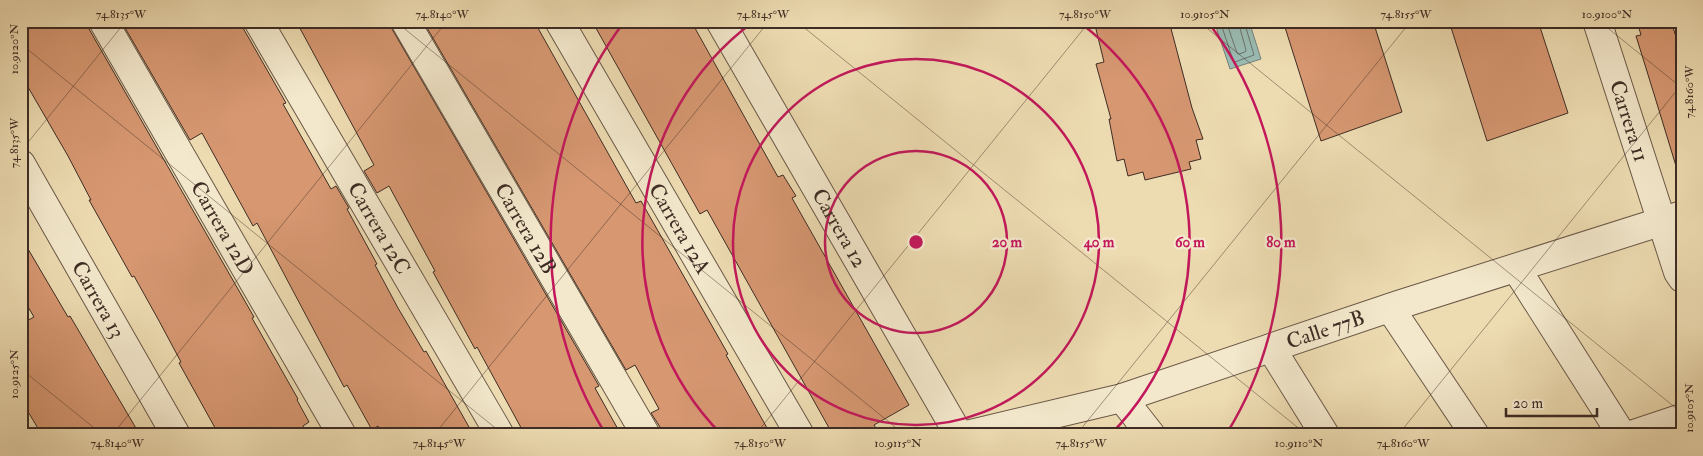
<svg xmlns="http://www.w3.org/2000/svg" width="1703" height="456" viewBox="0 0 1703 456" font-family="'IM FELL Double Pica',serif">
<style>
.water{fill:#9abab1;stroke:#758179}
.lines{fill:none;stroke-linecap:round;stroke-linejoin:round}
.shore{stroke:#6c736a;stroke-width:1}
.building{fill:#d69771;stroke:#3e2c24}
.minor-casing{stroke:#6a5847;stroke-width:30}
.minor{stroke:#f3e8cc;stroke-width:28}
.ticks{fill:none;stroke:#3e2c24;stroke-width:1;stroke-opacity:0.45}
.ring{fill:none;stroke:#c2185b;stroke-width:2.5}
.labels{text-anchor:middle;stroke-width:4.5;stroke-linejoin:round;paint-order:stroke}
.street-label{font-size:21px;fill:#3e2c24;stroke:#f3e8cc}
.centre{fill:#c2185b;stroke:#f3e8cc;stroke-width:2.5}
.ring-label{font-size:15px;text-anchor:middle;font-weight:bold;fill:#c2185b;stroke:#f3e8cc;stroke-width:4.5;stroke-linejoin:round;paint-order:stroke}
.neatline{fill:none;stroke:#3e2c24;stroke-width:2}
.ticks-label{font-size:12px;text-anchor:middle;fill:#3e2c24}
</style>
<rect width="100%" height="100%" fill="#eddbb1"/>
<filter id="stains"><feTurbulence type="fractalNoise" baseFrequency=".004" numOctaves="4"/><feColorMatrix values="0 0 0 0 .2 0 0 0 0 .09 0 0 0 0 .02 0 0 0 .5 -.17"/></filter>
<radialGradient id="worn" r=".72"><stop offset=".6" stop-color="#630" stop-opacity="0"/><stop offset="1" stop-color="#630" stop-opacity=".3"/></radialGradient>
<path class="water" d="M 1214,21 L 1249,21 L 1261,59 L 1230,69 Z"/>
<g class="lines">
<g class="shore">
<path d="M 1220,21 L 1233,60 L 1235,62 L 1254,55 L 1244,21"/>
<path d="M 1226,21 L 1237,53 L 1239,54 L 1245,52 L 1246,50 L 1238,21"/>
</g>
</g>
<g class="building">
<path d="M 32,21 L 87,21 L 89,29 L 254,317 L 252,318 L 298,399 L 297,400 L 309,422 L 303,426 L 307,435 L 219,435 L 179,363 L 181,362 L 158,319 L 134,276 L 132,277 L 89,200 L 91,200 L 68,156 L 21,75 L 21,27 Z"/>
<path d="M 121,21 L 239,21 L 286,103 L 283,104 L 331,189 L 336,186 L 349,208 L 347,209 L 377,264 L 375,265 L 398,308 L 424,352 L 426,351 L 469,427 L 455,435 L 383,435 L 378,426 L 372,430 L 347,385 L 344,387 L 257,223 L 253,226 L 202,133 L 190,140 Z"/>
<path d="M 296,21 L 389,21 L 392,29 L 599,386 L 595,388 L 619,431 L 624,428 L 628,435 L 525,435 L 477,347 L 475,349 L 433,272 L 435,271 L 389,186 L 377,193 L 364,171 L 374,165 Z"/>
<path d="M 423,21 L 534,21 L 636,203 L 641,201 L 728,354 L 726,355 L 771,435 L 662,435 L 660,427 L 651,413 L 659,409 L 635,365 L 626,370 Z"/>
<path d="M 592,21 L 691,21 L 778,177 L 783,175 L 796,196 L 792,198 L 909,405 L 874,425 L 880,435 L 833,435 L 707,210 L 700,214 Z"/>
<path d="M 1094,21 L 1169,21 L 1192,108 L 1203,139 L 1196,140 L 1201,159 L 1189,162 L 1191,169 L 1145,180 L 1143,172 L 1128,176 L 1124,159 L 1117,161 L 1109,119 L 1111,119 L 1096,64 L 1104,62 Z"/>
<path d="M 1283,21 L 1373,21 L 1402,112 L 1321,141 Z"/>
<path d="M 1449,21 L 1538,21 L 1568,113 L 1487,141 Z"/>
<path d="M 1637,21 L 1671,21 L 1682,56 L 1682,165 L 1676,166 L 1654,94 L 1636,36 L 1641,35 Z"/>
<path d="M 21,237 L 68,317 L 70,316 L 140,435 L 42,435 L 21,400 L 21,324 L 34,317 L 21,295 Z"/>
</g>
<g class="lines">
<defs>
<g id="minor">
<path id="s1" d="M 103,21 L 342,435"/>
<path id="s2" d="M 258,21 L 500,435"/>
<path id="s3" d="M 405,21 L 646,435"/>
<path id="s4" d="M 559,21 L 800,435"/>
<path id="s5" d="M 720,21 L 959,435"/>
<path id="s6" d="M 1597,21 L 1678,272 L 1682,278"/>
<path id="s7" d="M 21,164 L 176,435"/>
<path d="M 1516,268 L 1622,435"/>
<path d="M 1390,308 L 1475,435"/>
<path d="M 1271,348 L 1325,435"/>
<path d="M 1122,398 L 1151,435"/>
<path id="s8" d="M 966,435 L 1122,398 L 1398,305 L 1682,215"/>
<path d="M 1631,435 L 1682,418"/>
</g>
</defs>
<use href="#minor" class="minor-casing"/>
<use href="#minor" class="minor"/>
</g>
<path class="ticks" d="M 395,21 L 905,435M 796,21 L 1307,435M 1198,21 L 1682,413M 1599,21 L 1682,88M 21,44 L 504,435M 21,151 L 126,21M 21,369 L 103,435M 112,435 L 447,21M 434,435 L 769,21M 755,435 L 1090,21M 1076,435 L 1411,21M 1398,435 L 1682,84"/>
<g class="ring">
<circle cx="916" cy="242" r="91"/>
<circle cx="916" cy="242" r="183"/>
<path d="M721 434A274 274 0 0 1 753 22M1079 22A274 274 0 0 1 1111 434"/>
<path d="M605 433A365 365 0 0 1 624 22M1208 22A365 365 0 0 1 1227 433"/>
</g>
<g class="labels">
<g class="street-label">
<text dy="7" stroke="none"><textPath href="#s6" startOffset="105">Carrera 11</textPath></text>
<text dy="7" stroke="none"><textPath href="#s1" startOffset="239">Carrera 12D</textPath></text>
<text dy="7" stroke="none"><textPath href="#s2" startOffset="240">Carrera 12C</textPath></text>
<text dy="7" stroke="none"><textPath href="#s3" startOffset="240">Carrera 12B</textPath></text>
<text dy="7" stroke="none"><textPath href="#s4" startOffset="240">Carrera 12A</textPath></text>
<text dy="7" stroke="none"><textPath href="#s5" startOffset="239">Carrera 12</textPath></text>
<text dy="7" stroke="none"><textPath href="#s7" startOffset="156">Carrera 13</textPath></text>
<text dy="7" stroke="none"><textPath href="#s8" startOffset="375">Calle 77B</textPath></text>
</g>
</g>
<circle cx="916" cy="242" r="8" class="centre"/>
<g class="ring-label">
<text x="1007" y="247">20 m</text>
<text x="1099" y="247">40 m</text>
<text x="1190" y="247">60 m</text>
<text x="1281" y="247">80 m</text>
</g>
<rect width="1703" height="456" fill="none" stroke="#eddbb1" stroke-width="55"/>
<path d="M1506 408v8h91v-8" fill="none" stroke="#3e2c24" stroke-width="2.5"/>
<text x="1513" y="408" font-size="15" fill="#3e2c24" stroke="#f3e8cc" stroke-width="4" paint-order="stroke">20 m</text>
<rect x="28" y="28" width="1648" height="400" class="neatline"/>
<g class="ticks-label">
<text x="121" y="18">74.8135°W</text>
<text x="442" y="18">74.8140°W</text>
<text x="763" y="18">74.8145°W</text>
<text x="1085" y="18">74.8150°W</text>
<text x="1205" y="18">10.9105°N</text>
<text x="1406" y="18">74.8155°W</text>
<text x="1607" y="18">10.9100°N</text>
<text transform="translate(14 49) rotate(-90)" y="4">10.9120°N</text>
<text transform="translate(1689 92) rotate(-90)" y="4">74.8160°W</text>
<text transform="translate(14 143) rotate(-90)" y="4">74.8135°W</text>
<text transform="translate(14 374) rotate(-90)" y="4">10.9125°N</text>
<text transform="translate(1689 408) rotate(-90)" y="4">10.9105°N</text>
<text x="117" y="447">74.8140°W</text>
<text x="439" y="447">74.8145°W</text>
<text x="760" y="447">74.8150°W</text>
<text x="898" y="447">10.9115°N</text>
<text x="1081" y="447">74.8155°W</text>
<text x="1299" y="447">10.9110°N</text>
<text x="1403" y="447">74.8160°W</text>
</g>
<rect width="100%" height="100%" filter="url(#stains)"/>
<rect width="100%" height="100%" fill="url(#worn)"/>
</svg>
